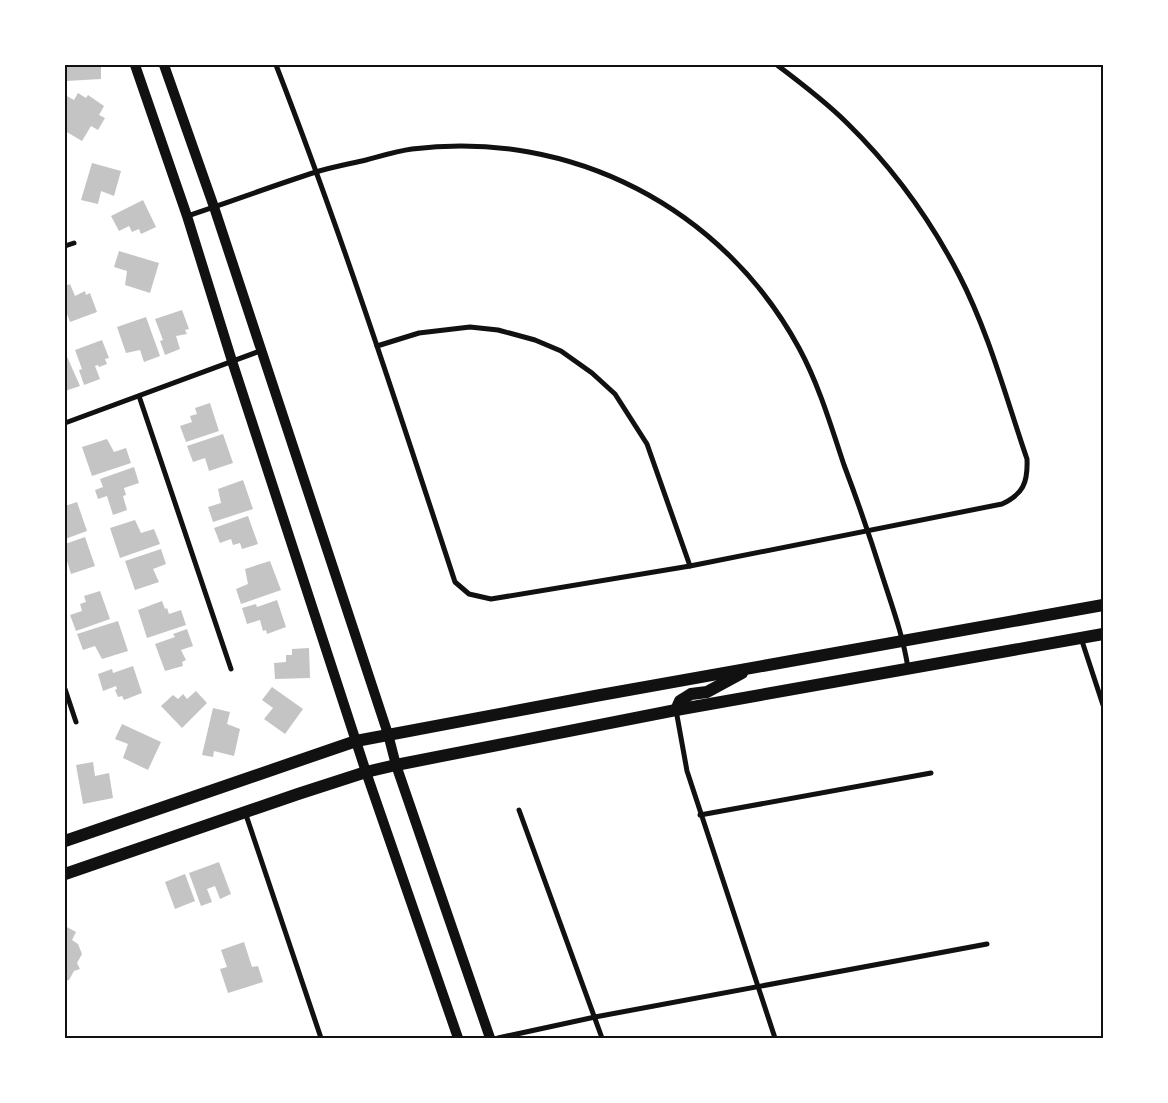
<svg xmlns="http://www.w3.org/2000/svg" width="1168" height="1103" viewBox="0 0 1168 1103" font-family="Barlow,sans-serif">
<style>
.building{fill:#c4c4c4}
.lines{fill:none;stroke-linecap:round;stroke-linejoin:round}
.minor{stroke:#111;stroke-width:5}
.secondary{stroke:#111;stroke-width:10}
.primary{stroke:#111;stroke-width:12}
.neatline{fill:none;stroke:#111;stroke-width:2}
</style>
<rect width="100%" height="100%" fill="#fff"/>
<g class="building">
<path d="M 65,65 L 101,65 L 101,79 L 66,81 Z"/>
<path d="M 78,93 L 86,98 L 88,95 L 104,106 L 99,115 L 105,118 L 98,130 L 91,126 L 82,141 L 65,131 L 65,95 L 74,100 Z"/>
<path d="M 92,163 L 121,171 L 114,196 L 101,191 L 98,204 L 81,200 Z"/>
<path d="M 143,200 L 156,227 L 141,234 L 139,229 L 132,232 L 129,226 L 119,231 L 111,216 Z"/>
<path d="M 119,251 L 159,263 L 150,293 L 125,285 L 127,271 L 114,267 Z"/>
<path d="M 70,284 L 75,296 L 85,291 L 86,295 L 90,293 L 97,312 L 70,322 L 65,309 L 65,286 Z"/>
<path d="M 182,310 L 189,329 L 185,330 L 187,334 L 176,336 L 180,349 L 165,355 L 160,341 L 163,340 L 155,319 Z"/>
<path d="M 146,317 L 160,356 L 144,362 L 140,350 L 126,353 L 117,327 Z"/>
<path d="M 102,340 L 109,358 L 105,359 L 107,364 L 99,367 L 98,365 L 95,366 L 100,379 L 84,385 L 79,370 L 82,369 L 75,350 Z"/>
<path d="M 65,352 L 80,386 L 65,391 Z"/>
<path d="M 210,403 L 219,431 L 186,442 L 180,426 L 192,422 L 190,416 L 197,414 L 195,408 Z"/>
<path d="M 223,434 L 233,463 L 209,471 L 205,458 L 193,462 L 187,446 Z"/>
<path d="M 107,439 L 114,452 L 126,448 L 131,463 L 92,476 L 82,447 Z"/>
<path d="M 134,467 L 139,483 L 124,488 L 126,495 L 123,496 L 127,510 L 113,515 L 107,496 L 98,499 L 95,490 L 103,487 L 100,479 Z"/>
<path d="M 243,480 L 253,509 L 213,522 L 208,507 L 221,503 L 218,489 Z"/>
<path d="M 77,502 L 87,531 L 65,539 L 65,506 Z"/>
<path d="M 248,516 L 258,544 L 242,549 L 240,543 L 233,545 L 231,539 L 220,543 L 214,528 Z"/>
<path d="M 135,520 L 141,533 L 154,529 L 160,544 L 120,558 L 110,528 Z"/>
<path d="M 85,537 L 95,566 L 71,574 L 67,561 L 65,562 L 65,544 Z"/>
<path d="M 161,549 L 166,564 L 153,569 L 159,582 L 135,590 L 125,561 Z"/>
<path d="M 270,561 L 281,590 L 241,604 L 236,589 L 248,584 L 245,569 Z"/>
<path d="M 100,591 L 110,619 L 76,631 L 70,615 L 82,611 L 80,604 L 86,602 L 84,596 Z"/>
<path d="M 277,600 L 286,627 L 267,634 L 266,630 L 263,631 L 260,620 L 247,624 L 242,608 L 256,604 L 257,607 Z"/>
<path d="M 162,601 L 165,609 L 167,608 L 169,614 L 181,610 L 186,625 L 147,638 L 138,610 Z"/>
<path d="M 118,621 L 128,651 L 102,659 L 95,646 L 83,650 L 77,634 Z"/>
<path d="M 187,629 L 193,646 L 181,650 L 186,660 L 182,662 L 183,666 L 165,671 L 155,644 L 175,637 L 173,634 Z"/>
<path d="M 309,648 L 310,678 L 275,679 L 274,663 L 286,662 L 286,655 L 292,655 L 292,649 Z"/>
<path d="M 133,666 L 142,693 L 124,700 L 122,696 L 118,697 L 115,690 L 117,689 L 116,686 L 103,691 L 98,674 L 112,669 L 113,673 Z"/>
<path d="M 272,687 L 303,709 L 285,734 L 264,719 L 273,708 L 262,700 Z"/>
<path d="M 196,691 L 207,703 L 182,728 L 161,706 L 173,695 L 178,699 L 183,694 L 187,699 Z"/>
<path d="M 213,708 L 230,712 L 227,724 L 240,729 L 234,756 L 214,751 L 213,757 L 202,755 Z"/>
<path d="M 122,724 L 161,742 L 148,770 L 123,758 L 128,744 L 115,739 Z"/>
<path d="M 93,762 L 95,776 L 109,773 L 113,798 L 83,804 L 76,765 Z"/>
<path d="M 219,862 L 231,894 L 220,899 L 215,886 L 207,889 L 212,902 L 201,906 L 189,873 Z"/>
<path d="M 185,874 L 195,901 L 175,909 L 165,882 Z"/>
<path d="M 65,926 L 76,932 L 72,940 L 78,944 L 82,954 L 77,963 L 80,969 L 74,971 L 69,980 L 65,981 Z"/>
<path d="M 244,942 L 252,967 L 258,966 L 263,982 L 228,993 L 220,969 L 227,967 L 221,950 Z"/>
</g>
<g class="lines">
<g class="minor">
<path d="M 276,65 C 342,235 398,408 455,582 L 469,594 L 491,599 L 690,566 L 1002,504 C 1023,494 1028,483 1027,459 C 1006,398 989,333 959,275 C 930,219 892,167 847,123 C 826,102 801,83 777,65"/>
<path d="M 187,216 C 230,202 272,186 316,172 C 332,167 349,164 366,160 C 381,156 397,151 412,149 C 571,129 723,208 799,348 C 819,385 831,426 844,465 C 858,502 871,540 883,578 C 893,609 903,636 908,668"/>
<path d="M 65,246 L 74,243"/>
<path d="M 377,346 L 419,333 L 470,327 L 498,330 L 535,340 L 561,351 L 592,373 L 615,394 L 647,444 L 690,566"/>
<path d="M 139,396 L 231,669"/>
<path d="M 65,423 L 260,351"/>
<path d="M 1081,638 L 1103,705"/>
<path d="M 65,689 L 76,722"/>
<path d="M 676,710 L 687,771 L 775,1038"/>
<path d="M 519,810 L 602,1038"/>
<path d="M 245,812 L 321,1038"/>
<path d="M 700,815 L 931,773"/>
<path d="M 498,1038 L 595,1017 L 987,944"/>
</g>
<g class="secondary">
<path d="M 135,65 L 187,216 L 232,361 L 366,772 L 458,1038"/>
<path d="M 164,65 L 214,207 L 388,734 L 396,765 L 490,1038"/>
</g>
<g class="primary">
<path d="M 676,710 L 680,701 L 683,699 L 691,694 L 707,692 L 742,673"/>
<path d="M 65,841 L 356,741 L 595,696 L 1103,605"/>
<path d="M 65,874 L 298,794 L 366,772 L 396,765 L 676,710 L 1103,634"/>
</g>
</g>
<rect width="1168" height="1103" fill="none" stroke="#ffffff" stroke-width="132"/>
<rect x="66" y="66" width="1036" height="971" class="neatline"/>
</svg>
